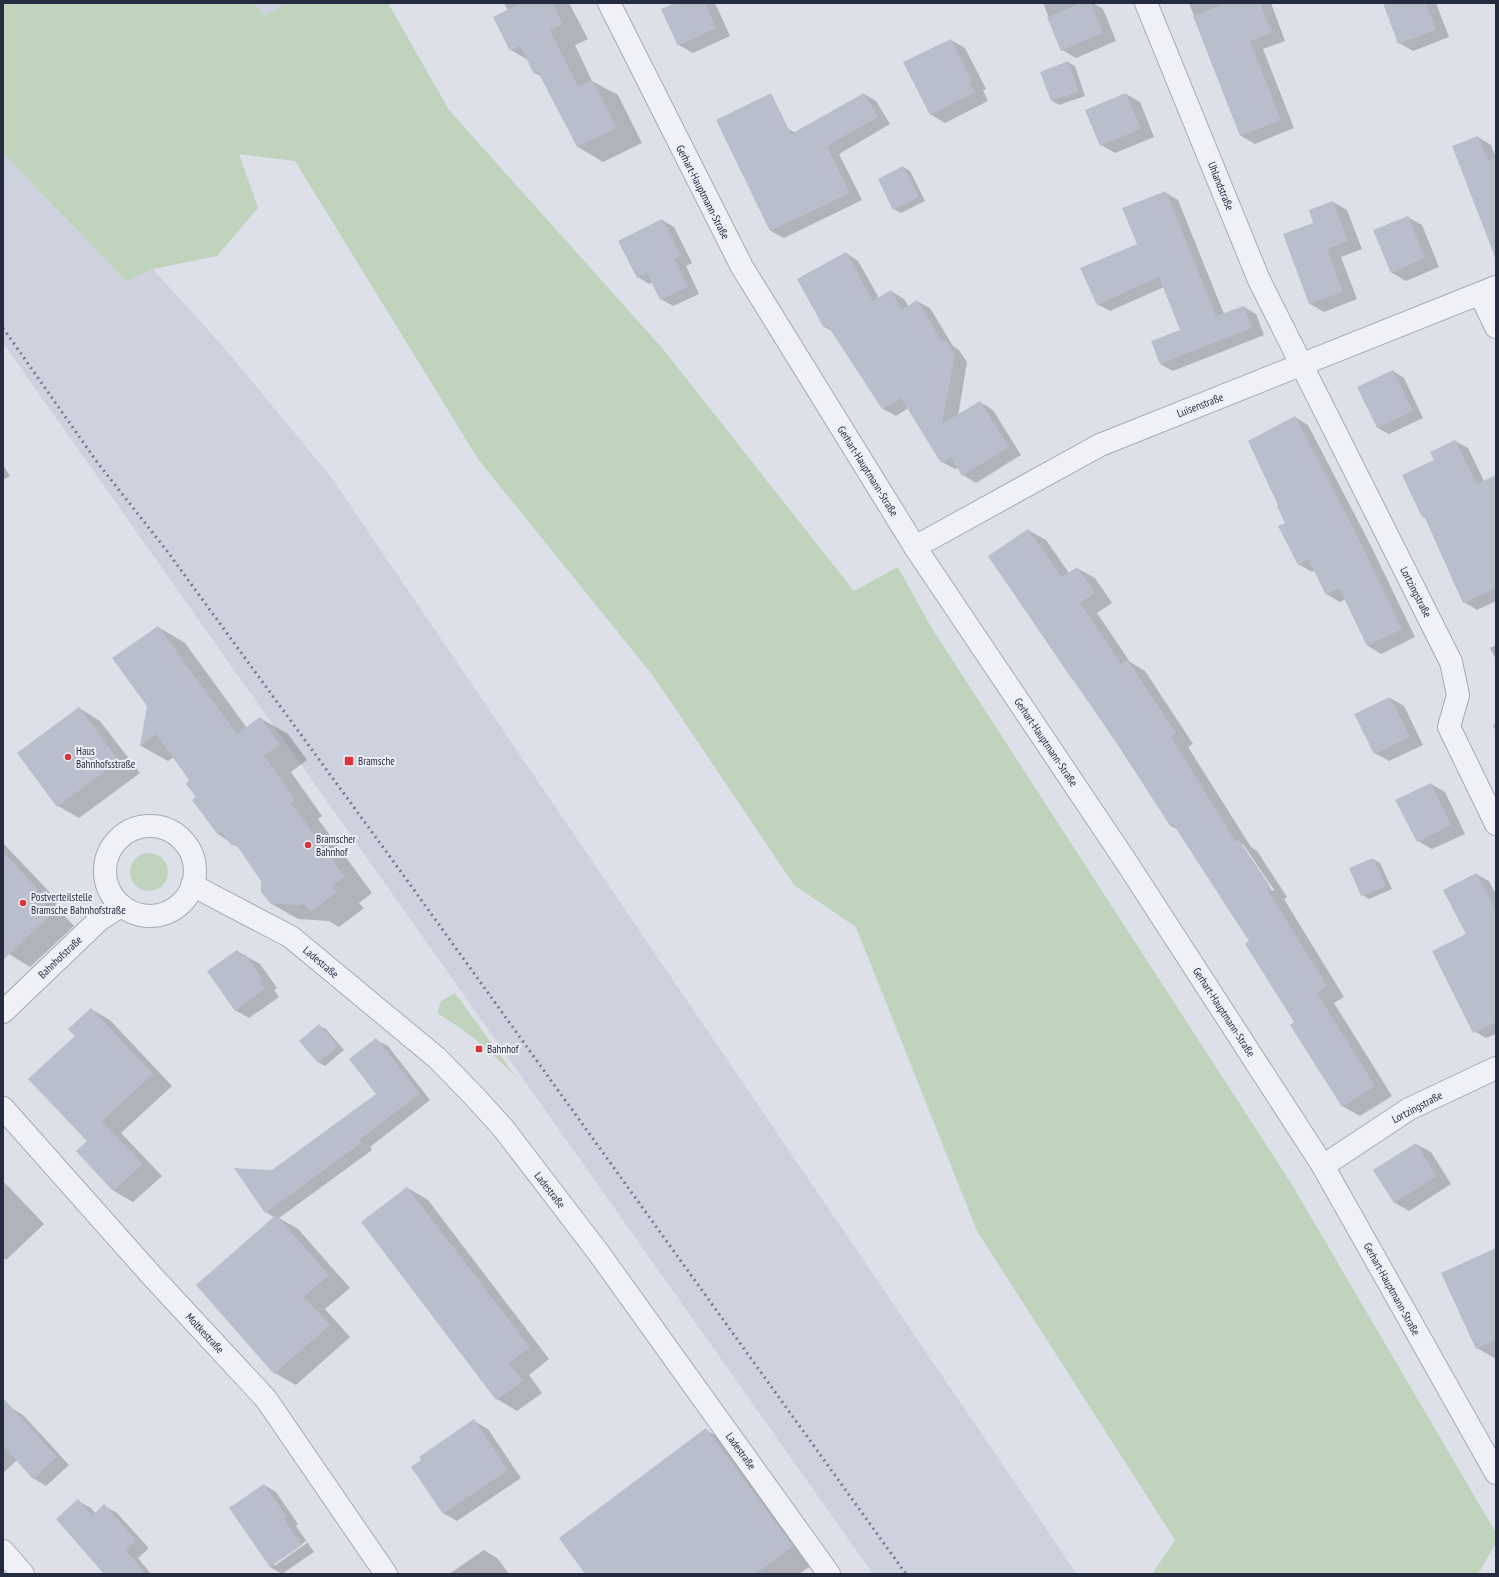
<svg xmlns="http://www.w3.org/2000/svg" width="1499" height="1577" viewBox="0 0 1499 1577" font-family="'PT Sans Narrow',sans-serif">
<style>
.built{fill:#ced2de}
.green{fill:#c0d3bd}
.shadow{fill:#0003;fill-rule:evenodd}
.building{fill:#b9becc}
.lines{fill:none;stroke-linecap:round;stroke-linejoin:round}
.minor-casing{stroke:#a6aab6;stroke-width:24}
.minor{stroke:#f0f1f6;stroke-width:22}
.rail{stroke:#757d93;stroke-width:3;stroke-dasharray:2 4;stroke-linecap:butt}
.poi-dot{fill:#db3439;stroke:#eceff6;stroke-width:1.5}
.labels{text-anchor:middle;stroke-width:4;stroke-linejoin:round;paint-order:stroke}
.street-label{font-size:11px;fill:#252c40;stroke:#eceff6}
.poi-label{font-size:11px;fill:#252c40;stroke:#eceff6;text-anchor:start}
</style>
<rect width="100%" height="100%" fill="#dde0e8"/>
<g class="built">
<path d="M 254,3 L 284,3 L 265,16 Z"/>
<path d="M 3,153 L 126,281 L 153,269 L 226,350 L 331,477 L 1077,1574 L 873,1574 L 3,343 Z"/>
</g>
<g class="green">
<path d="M 3,3 L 254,3 L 265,16 L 284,3 L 388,3 L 449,110 L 663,349 L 854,591 L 898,567 L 931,627 L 1291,1183 L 1496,1533 L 1496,1543 L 1478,1574 L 1152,1574 L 1175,1540 L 977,1231 L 856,927 L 794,885 L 654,677 L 478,459 L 295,161 L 239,154 L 258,208 L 217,256 L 153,269 L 126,281 L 3,153 Z"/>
<circle cx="149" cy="872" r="19"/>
<path d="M 455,993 L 516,1077 C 489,1050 470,1033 437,1013 L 441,1001 Z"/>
</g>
<g class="shadow">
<path d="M 504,3 L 569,3 L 588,39 L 575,45 L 592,81 L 618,95 L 642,143 L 603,162 L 578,147 L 542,77 L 535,73 L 528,60 L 511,50 L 508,10 Z"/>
<path d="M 678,3 L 715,3 L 730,36 L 693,53 L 679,45 Z"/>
<path d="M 1043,3 L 1093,3 L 1103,9 L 1116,41 L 1076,58 L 1062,50 Z"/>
<path d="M 1189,3 L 1271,3 L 1285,41 L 1263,49 L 1294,128 L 1255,144 L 1241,136 Z"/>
<path d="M 1388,3 L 1436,3 L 1449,37 L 1413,51 L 1399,43 Z"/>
<path d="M 951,40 L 965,48 L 986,89 L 983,90 L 988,101 L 945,123 L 930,114 Z"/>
<path d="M 1068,62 L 1075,66 L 1085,96 L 1059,105 L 1052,101 L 1042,72 Z"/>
<path d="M 864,94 L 876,101 L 890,124 L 839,154 L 862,200 L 784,238 L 771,231 L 717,120 L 788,129 L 796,133 Z"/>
<path d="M 1126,94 L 1140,102 L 1154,137 L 1115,153 L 1101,145 Z"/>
<path d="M 1478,137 L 1491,145 L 1496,158 L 1496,238 L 1486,232 Z"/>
<path d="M 903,167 L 910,171 L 925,201 L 901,213 L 894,209 Z"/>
<path d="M 1166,193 L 1178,200 L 1224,314 L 1244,307 L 1256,314 L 1264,335 L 1173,371 L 1160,364 L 1182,331 L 1164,287 L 1110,311 L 1097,304 L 1138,244 Z"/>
<path d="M 1333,202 L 1347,210 L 1362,249 L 1341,257 L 1357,299 L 1324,312 L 1310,304 L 1315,223 Z"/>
<path d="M 1408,217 L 1422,225 L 1439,267 L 1406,281 L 1392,273 Z"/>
<path d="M 662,220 L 674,227 L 692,263 L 686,266 L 699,294 L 673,306 L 661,299 L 653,282 L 649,284 L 638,277 Z"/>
<path d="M 846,253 L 858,261 L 879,298 L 891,291 L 904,299 L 909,307 L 917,301 L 930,308 L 953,346 L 959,350 L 967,362 L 958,416 L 980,402 L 993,410 L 1021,455 L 976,483 L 963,475 L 958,467 L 955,469 L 942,462 L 908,408 L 896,416 L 883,409 L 832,331 L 825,327 Z"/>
<path d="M 1393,371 L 1404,378 L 1423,418 L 1389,434 L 1378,428 L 1359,387 Z"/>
<path d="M 1295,417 L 1308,425 L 1370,544 L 1415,637 L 1381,654 L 1368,646 L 1346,599 L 1340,602 L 1326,594 L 1315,570 L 1312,572 L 1298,564 L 1286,523 Z"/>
<path d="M 1455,441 L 1468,448 L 1484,481 L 1496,476 L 1496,601 L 1477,610 L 1464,602 L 1427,519 L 1423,517 L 1435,461 L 1431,452 Z"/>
<path d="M 3,465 L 10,476 L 3,480 Z"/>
<path d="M 1028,530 L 1046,540 L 1069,573 L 1077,568 L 1095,578 L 1112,603 L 1097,613 L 1130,662 L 1145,671 L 1193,744 L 1188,747 L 1251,847 L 1257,851 L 1287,897 L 1284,899 L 1344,997 L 1334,1003 L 1392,1096 L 1360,1116 L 1342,1106 L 1250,942 L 1177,829 L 1171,826 L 1076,681 L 1072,679 L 989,557 ZM 1241,844 L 1243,844 L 1274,890 L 1272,891 Z"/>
<path d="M 158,627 L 185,643 L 247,728 L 260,718 L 288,734 L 307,760 L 291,772 L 322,816 L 318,819 L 372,893 L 359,903 L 364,908 L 339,927 L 329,921 L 298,919 L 270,903 L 262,880 L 241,849 L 218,834 L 197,797 L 190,780 L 174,757 L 168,761 L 141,746 L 148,705 Z"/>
<path d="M 1496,645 L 1496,659 L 1490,648 Z"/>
<path d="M 1390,698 L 1404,706 L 1423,745 L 1389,761 L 1375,753 Z"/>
<path d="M 79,708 L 100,721 L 140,773 L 79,818 L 58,806 Z"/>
<path d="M 1496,724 L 1496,732 L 1493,725 Z"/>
<path d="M 1431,784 L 1445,792 L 1465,834 L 1432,849 L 1418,841 Z"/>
<path d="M 3,843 L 58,901 L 55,906 L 74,926 L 30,967 L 9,954 L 3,948 Z"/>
<path d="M 1373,859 L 1380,863 L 1392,889 L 1369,899 L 1362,895 L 1351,869 Z"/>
<path d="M 1476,874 L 1489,881 L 1496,895 L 1496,1034 L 1486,1038 L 1474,1031 L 1467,934 Z"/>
<path d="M 237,951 L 260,964 L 277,988 L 274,990 L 279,997 L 249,1018 L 235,1010 Z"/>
<path d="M 91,1009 L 110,1020 L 172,1086 L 121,1133 L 162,1176 L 133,1202 L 114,1191 L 77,1151 L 88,1141 L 76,1036 Z"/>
<path d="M 319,1026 L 326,1029 L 344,1050 L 325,1066 L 318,1062 Z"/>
<path d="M 376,1040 L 388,1046 L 430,1100 L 370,1147 L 372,1150 L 279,1218 L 298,1229 L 350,1288 L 325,1309 L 350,1337 L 296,1385 L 275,1373 L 275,1218 L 266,1212 L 236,1169 L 272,1171 L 378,1094 Z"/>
<path d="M 1416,1144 L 1431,1152 L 1451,1184 L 1409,1211 L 1395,1203 L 1375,1170 Z"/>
<path d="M 3,1181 L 44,1224 L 6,1260 L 3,1258 Z"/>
<path d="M 408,1188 L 428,1200 L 549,1359 L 529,1375 L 542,1393 L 517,1411 L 497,1399 Z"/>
<path d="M 1496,1259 L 1496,1359 L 1477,1348 Z"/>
<path d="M 12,1408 L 24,1416 L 69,1465 L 46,1486 L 33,1478 L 17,1460 L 3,1473 L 3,1415 Z"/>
<path d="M 474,1421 L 488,1429 L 521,1478 L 457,1521 L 443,1513 L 423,1460 Z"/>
<path d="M 706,1430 L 731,1444 L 818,1561 L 799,1574 L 586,1574 Z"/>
<path d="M 264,1485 L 276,1492 L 298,1524 L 296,1526 L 314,1552 L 282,1574 L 270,1567 ZM 306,1541 L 307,1543 L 274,1566 L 274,1563 Z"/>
<path d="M 78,1501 L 91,1508 L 96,1514 L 104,1506 L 117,1513 L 147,1546 L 148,1549 L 138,1558 L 151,1574 L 105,1574 Z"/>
<path d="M 484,1550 L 498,1559 L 509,1574 L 449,1574 Z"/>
</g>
<g class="building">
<path d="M 521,3 L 552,3 L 563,24 L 550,30 L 578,87 L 592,80 L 617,128 L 577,147 L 538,72 L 534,74 L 520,46 L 510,51 L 493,17 Z"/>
<path d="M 675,3 L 705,3 L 716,28 L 678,46 L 661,9 Z"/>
<path d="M 1081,3 L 1091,3 L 1103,33 L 1061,51 L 1047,17 Z"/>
<path d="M 1226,3 L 1260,3 L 1272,33 L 1250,41 L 1281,120 L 1240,136 L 1193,16 Z"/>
<path d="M 1383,3 L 1426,3 L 1436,30 L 1398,44 Z"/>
<path d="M 951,39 L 972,81 L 969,82 L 975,92 L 930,115 L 903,62 Z"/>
<path d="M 1068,61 L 1079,92 L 1051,101 L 1040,72 Z"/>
<path d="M 771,93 L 791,134 L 864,93 L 878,117 L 827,146 L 850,193 L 770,231 L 716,120 Z"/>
<path d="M 1126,93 L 1141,129 L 1100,146 L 1085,110 Z"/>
<path d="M 1478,136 L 1488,161 L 1496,158 L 1495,257 L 1452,146 Z"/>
<path d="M 903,166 L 919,197 L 893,210 L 878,179 Z"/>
<path d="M 1166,191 L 1216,316 L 1244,306 L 1252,328 L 1160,364 L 1151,341 L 1180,330 L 1159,277 L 1097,305 L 1080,268 L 1137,244 L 1122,208 Z"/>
<path d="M 1333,201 L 1348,241 L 1327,249 L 1343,292 L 1309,304 L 1283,234 L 1313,223 L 1309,210 Z"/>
<path d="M 1408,216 L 1425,258 L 1391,273 L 1373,230 Z"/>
<path d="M 662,219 L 681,256 L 674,259 L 688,287 L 660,300 L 647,273 L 637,278 L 618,241 Z"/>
<path d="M 846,252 L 873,301 L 891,290 L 902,310 L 917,300 L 942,341 L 946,341 L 955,354 L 942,424 L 980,401 L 1009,447 L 962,476 L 951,457 L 941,463 L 901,398 L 882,409 L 828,326 L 824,328 L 797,279 Z"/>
<path d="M 1393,370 L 1413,411 L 1377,428 L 1357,387 Z"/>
<path d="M 1295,416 L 1357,535 L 1402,629 L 1367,646 L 1339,588 L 1326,595 L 1308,559 L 1298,565 L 1278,526 L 1285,523 L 1277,506 L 1278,505 L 1248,441 Z"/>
<path d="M 1455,440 L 1477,484 L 1496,475 L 1496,588 L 1463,603 L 1424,516 L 1422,517 L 1402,475 L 1434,460 L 1430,452 Z"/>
<path d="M 1028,529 L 1062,577 L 1077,567 L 1095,593 L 1080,603 L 1121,664 L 1127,659 L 1176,733 L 1171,737 L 1236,842 L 1239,840 L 1270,886 L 1267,889 L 1327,986 L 1317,993 L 1375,1086 L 1342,1107 L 1290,1025 L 1294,1022 L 1245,944 L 1249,941 L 1173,824 L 1170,826 L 1122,751 L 988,556 Z"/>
<path d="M 158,626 L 237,734 L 260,717 L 280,744 L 264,756 L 295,799 L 291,803 L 345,877 L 332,886 L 337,892 L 310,912 L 304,903 L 300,906 L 270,903 L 261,892 L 261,881 L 237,846 L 231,845 L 222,832 L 218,835 L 192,800 L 196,797 L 186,784 L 189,780 L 156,734 L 140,746 L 147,706 L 112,658 Z"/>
<path d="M 1390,697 L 1410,737 L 1374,754 L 1354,714 Z"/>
<path d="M 79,707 L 119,761 L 57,807 L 17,753 Z"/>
<path d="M 1431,783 L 1451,825 L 1417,842 L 1395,800 Z"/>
<path d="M 3,852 L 38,889 L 34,893 L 53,913 L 3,960 Z"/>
<path d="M 1373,858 L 1386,886 L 1361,896 L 1349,868 Z"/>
<path d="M 1476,873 L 1496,911 L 1496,1022 L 1473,1033 L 1432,951 L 1466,934 L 1443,890 Z"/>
<path d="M 237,950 L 242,956 L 245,954 L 263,980 L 260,982 L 265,989 L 235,1011 L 207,971 Z"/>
<path d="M 91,1008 L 153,1074 L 102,1121 L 143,1164 L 113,1191 L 76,1151 L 87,1141 L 28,1079 L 75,1036 L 68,1029 Z"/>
<path d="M 319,1024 L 338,1046 L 318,1063 L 299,1041 Z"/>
<path d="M 376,1038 L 420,1093 L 359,1140 L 361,1143 L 265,1213 L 234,1168 L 272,1170 L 376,1094 L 349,1059 Z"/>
<path d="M 1416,1143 L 1437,1176 L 1394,1203 L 1373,1170 Z"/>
<path d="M 407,1187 L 530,1347 L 509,1363 L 523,1381 L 496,1400 L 361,1222 Z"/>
<path d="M 276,1215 L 329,1275 L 304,1297 L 330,1325 L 274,1374 L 196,1285 Z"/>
<path d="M 1496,1248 L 1496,1340 L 1476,1349 L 1441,1273 Z"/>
<path d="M 3,1398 L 57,1457 L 33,1479 L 3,1446 Z"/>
<path d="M 474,1419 L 508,1470 L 443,1514 L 411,1467 L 421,1460 L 419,1457 Z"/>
<path d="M 706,1428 L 793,1546 L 755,1574 L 585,1574 L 559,1538 Z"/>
<path d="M 264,1484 L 287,1517 L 284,1519 L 302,1545 L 270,1567 L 229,1508 Z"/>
<path d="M 78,1499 L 92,1516 L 104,1504 L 134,1538 L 135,1542 L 126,1550 L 145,1574 L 104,1574 L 56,1519 Z"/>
</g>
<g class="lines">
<defs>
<g id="minor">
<path d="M 609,3 L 742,267 L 915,547 L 1125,860 L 1323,1166 L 1496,1473"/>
<path d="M 1146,3 L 1259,280 L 1451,662 L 1458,695 L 1449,727 L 1496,824"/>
<path d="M 1480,294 L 1496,327"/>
<path d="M 915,547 L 1100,445 L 1496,287"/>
<circle cx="150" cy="871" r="45"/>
<path d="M 192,885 L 291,937 L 437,1058 L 474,1096 L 503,1128 L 598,1252 L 829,1574"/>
<path d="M 3,1012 L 99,920 L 121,906"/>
<path d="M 3,1108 L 152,1276 L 266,1399 L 386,1574"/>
<path d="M 1323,1166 L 1409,1109 L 1496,1068"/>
<path d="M 3,1551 L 23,1574"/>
</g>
</defs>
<use href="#minor" class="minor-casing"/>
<use href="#minor" class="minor"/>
<path class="rail" d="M 3,328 L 97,462 L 167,551 L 404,876 L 906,1574"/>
</g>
<g class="poi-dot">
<circle cx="68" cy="757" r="4"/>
<rect x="344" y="756" width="10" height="10" rx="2"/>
<circle cx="308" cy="845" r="4"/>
<circle cx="23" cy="903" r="4"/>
<rect x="475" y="1045" width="8" height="8" rx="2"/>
</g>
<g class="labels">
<g class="street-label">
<text transform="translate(1221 186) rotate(68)" y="4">Uhlandstraße</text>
<text transform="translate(703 192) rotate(63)" y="4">Gerhart-Hauptmann-Straße</text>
<text transform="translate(1200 405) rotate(-21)" y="4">Luisenstraße</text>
<text transform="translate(868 471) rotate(58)" y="4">Gerhart-Hauptmann-Straße</text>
<text transform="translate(1416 592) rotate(63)" y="4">Lortzingstraße</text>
<text transform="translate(1046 742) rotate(56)" y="4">Gerhart-Hauptmann-Straße</text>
<text transform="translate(60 957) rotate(-44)" y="4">Bahnhofstraße</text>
<text transform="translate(321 962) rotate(40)" y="4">Ladestraße</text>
<text transform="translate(1224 1012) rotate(57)" y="4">Gerhart-Hauptmann-Straße</text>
<text transform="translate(1417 1107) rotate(-28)" y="4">Lortzingstraße</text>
<text transform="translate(550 1190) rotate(52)" y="4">Ladestraße</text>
<text transform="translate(1392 1289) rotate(61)" y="4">Gerhart-Hauptmann-Straße</text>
<text transform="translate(205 1333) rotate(47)" y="4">Moltkestraße</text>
<text transform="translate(741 1451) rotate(54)" y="4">Ladestraße</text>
</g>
<g class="poi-label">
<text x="76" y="755">Haus<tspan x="76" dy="13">Bahnhofsstraße</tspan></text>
<text x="358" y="765">Bramsche</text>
<text x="316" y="843">Bramscher<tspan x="316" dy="13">Bahnhof</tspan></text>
<text x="31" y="901">Postverteilstelle<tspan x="31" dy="13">Bramsche Bahnhofstraße</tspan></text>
<text x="487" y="1053">Bahnhof</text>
</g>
</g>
<rect width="1499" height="1577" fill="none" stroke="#252c40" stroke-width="8"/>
</svg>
